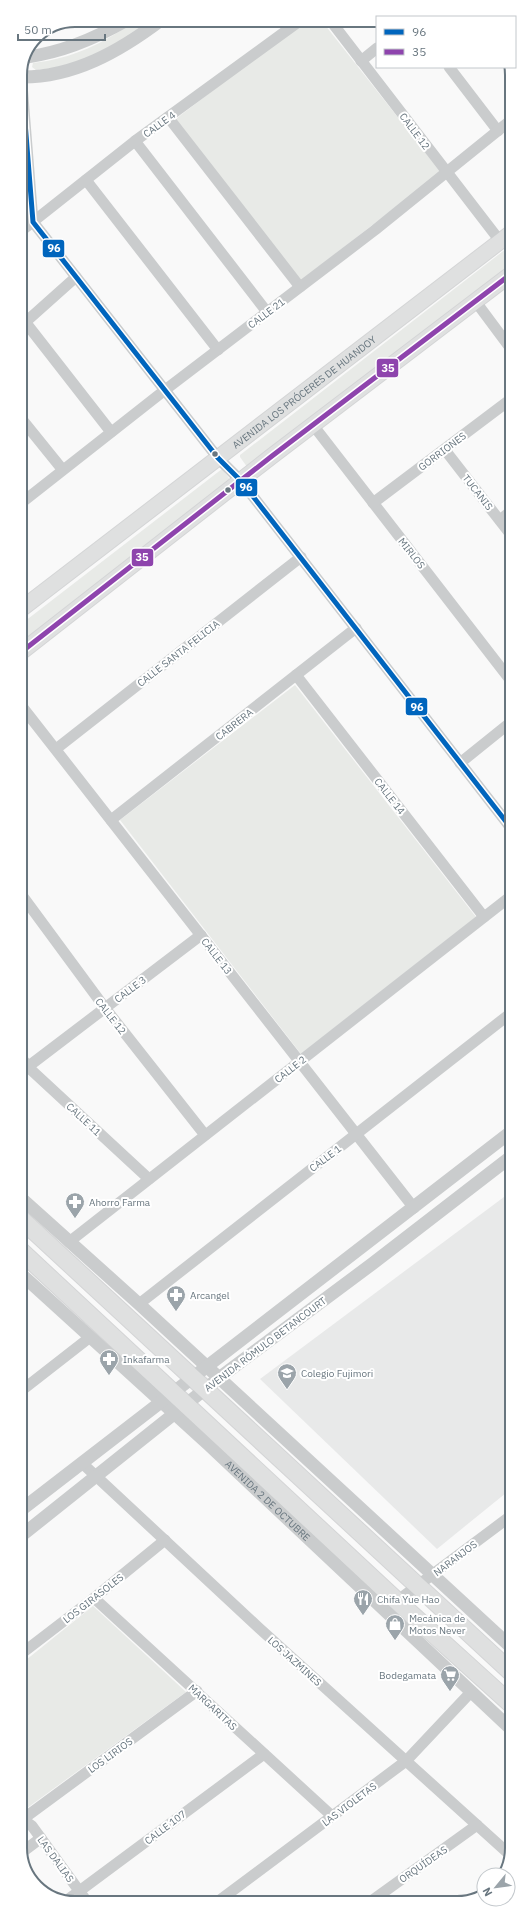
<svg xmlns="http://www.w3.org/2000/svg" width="532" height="1923" viewBox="0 0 532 1923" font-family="'IBM Plex Sans',sans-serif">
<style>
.built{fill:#e8e9e9}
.green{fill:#e8eae7}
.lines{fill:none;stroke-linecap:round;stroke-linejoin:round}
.secondary-casing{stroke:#d4d5d6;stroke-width:17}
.primary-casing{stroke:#d4d5d6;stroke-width:19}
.minor{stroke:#cacccd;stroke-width:11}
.tertiary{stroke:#cacccd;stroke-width:13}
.secondary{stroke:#dfe0e0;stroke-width:15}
.primary{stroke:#dfe0e0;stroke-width:17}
.bus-1-casing{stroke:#fff;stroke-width:8}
.bus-2-casing{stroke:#fff;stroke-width:8}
.bus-1{stroke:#0065bd;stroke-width:5}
.bus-2{stroke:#8e44ad;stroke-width:5}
.bus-dot{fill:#68767f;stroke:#fff;stroke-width:1.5}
.labels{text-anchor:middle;stroke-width:4;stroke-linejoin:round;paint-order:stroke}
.street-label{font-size:10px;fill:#68767f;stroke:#fff}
.poi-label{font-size:10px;fill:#68767f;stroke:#fff;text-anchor:start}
.rim{fill:none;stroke:#68767f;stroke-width:2}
.line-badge{stroke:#fff;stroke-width:1.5}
.badge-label{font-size:11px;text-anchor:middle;font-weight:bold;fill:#fff}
</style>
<rect width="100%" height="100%" fill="#f9f9f9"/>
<path class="built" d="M 512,1191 L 512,1488 L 437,1549 L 260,1379 Z"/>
<g class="green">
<path d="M 136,20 L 155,20 L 145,28 L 85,60 L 53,68 L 36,70 L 32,67 L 33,63 C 71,59 105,43 136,20 Z"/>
<path d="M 305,20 L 321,20 L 441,172 L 300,281 L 173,121 Z"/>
<path d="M 511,245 L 511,268 L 250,471 L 240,457 L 240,455 Z"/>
<path d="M 222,469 L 232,482 L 20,649 L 20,625 Z"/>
<path d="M 295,685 L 476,917 L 301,1054 L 120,820 Z"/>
<path d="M 93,1606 L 186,1692 L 23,1811 L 21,1811 L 21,1664 Z"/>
</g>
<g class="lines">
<defs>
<g id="secondary">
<path id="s2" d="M 20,610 L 511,233"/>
<path d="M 20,653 L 272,456 L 511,274"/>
</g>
<g id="primary">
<path d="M 21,1219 L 512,1673"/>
<path d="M 21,1251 L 397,1601 L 512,1705"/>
</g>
</defs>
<use href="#secondary" class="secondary-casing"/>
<use href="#primary" class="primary-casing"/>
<g class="minor">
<path d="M 330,20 L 500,241"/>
<path d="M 361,61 L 377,48"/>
<path d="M 449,67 L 498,131"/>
<path d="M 21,72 L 33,222 L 218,458 L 241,481 L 511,828"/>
<path d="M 168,117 L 300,287"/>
<path d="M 135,141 L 267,312"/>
<path d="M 86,180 L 218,350"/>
<path d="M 20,232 L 135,141 L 301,20"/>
<path d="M 476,302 L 511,349"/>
<path d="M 26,323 L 111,432"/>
<path d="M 20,327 L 76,277"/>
<path d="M 20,417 L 62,469"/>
<path d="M 313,425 L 511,681"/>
<path d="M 445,450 L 511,535"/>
<path d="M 373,503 L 511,399"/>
<path d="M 20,504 L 165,390 L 375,230 L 511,120"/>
<path d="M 500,520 L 511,511"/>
<path d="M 296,675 L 484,917"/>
<path d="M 20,704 L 414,1208"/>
<path d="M 56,749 L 301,557"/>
<path d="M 460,763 L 511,722"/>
<path d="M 111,820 L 356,628"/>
<path d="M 21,894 L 105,1008 L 205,1135"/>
<path d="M 21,1057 L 28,1067 L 149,1179"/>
<path d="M 21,1072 L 201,935"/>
<path d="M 69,1242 L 511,896"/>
<path d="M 139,1304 L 511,1013"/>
<path d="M 21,1391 L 89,1338"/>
<path d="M 83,1464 L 259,1628 L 510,1855"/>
<path d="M 94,1598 L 332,1816"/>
<path d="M 397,1601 L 512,1515"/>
<path d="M 21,1654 L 94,1598 L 165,1540"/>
<path d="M 21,1818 L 32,1826 L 88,1903"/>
<path d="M 23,1819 L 197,1691"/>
<path d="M 21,1853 L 41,1838"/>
<path d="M 66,1901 L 264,1754"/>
<path d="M 370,1902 L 477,1825"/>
<path d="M 216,1903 L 406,1761 L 471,1692"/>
</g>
<g class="tertiary">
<path d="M 27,57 C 64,52 96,38 127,20"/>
<path d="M 20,77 C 73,78 120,51 161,20"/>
<path d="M 21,1198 L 139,1304 L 512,1648"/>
<path id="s1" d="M 21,1274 L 209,1445 L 512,1730"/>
<path d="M 21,1510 L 512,1131"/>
<path d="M 21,1536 L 219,1378 L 372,1264 L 512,1156"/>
</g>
<use href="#secondary" class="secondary"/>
<use href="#primary" class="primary"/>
<defs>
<path id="bus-1" d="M 21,72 L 33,222 L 218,458 L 241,481 L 511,828"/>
<path id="bus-2" d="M 20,653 L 272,456 L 511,274"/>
</defs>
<use href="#bus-1" class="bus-1-casing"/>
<use href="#bus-2" class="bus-2-casing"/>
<use href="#bus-1" class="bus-1"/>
<use href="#bus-2" class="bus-2"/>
</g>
<defs>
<symbol id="pharmacy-pin" viewBox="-11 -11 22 30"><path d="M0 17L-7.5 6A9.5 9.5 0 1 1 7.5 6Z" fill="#9ba4aa" stroke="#fff"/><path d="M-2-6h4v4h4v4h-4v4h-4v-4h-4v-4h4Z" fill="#fff"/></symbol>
<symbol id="university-pin" viewBox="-11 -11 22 30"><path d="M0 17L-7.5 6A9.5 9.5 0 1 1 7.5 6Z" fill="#9ba4aa" stroke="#fff"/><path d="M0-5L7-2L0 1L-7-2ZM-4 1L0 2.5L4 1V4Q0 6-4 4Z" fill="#fff"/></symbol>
<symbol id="restaurant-pin" viewBox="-11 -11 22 30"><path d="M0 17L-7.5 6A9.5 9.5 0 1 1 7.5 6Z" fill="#9ba4aa" stroke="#fff"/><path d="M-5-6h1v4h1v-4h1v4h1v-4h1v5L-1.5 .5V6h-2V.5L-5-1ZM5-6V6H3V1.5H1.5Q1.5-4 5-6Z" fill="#fff"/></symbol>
<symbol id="shop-pin" viewBox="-11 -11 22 30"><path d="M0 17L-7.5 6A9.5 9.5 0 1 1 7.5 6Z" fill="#9ba4aa" stroke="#fff"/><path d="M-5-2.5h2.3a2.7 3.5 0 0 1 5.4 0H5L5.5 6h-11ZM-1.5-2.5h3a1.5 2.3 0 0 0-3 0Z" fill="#fff"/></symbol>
<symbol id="supermarket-pin" viewBox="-11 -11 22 30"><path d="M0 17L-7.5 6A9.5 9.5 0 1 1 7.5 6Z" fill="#9ba4aa" stroke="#fff"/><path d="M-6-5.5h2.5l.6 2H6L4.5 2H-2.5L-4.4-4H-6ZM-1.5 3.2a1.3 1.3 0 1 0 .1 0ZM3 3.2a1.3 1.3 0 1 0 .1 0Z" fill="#fff"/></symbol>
</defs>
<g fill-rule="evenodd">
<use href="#pharmacy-pin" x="64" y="1191" width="22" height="30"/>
<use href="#pharmacy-pin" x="165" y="1284" width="22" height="30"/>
<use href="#pharmacy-pin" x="98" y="1348" width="22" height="30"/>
<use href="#university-pin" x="276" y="1362" width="22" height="30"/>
<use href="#restaurant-pin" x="352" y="1588" width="22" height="30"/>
<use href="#shop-pin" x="384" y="1613" width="22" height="30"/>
<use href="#supermarket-pin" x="439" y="1664" width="22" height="30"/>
</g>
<g class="bus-dot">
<circle cx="215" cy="454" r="3.5"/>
<circle cx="228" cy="490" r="3.5"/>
</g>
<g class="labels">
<g class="street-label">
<text transform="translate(159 124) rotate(-36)" y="4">CALLE 4</text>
<text transform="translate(415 131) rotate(53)" y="4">CALLE 12</text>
<text transform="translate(266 313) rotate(-37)" y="4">CALLE 21</text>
<text dy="4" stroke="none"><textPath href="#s2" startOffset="358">AVENIDA LOS PRÓCERES DE HUANDOY</textPath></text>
<text transform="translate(442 451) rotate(-37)" y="4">GORRIONES</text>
<text transform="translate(478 492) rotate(52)" y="4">TUCANIS</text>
<text transform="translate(412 553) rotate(52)" y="4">MIRLOS</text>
<text transform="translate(178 653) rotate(-38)" y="4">CALLE SANTA FELICIA</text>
<text transform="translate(234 724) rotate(-38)" y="4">CABRERA</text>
<text transform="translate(390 796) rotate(52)" y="4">CALLE 14</text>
<text transform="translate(217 956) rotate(52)" y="4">CALLE 13</text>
<text transform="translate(130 989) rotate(-37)" y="4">CALLE 3</text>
<text transform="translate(111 1016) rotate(52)" y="4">CALLE 12</text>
<text transform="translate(290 1069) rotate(-38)" y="4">CALLE 2</text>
<text transform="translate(84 1119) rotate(43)" y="4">CALLE 11</text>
<text transform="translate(325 1158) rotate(-37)" y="4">CALLE 1</text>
<text transform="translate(265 1344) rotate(-37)" y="4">AVENIDA RÓMULO BETANCOURT</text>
<text dy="4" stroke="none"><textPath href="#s1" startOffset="335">AVENIDA 2 DE OCTUBRE</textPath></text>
<text transform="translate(455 1558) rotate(-37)" y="4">NARANJOS</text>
<text transform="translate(93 1598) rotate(-38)" y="4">LOS GIRASOLES</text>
<text transform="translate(295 1661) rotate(42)" y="4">LOS JAZMINES</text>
<text transform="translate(213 1707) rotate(43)" y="4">MARGARITAS</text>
<text transform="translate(110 1755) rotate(-36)" y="4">LOS LIRIOS</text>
<text transform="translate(349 1804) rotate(-37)" y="4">LAS VIOLETAS</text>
<text transform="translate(165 1827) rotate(-37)" y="4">CALLE 107</text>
<text transform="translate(56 1859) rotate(54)" y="4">LAS DALIAS</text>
<text transform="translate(423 1864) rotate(-35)" y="4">ORQUÍDEAS</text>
</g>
<g class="poi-label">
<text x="89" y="1206">Ahorro Farma</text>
<text x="190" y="1299">Arcangel</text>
<text x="123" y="1363">Inkafarma</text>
<text x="301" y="1377">Colegio Fujimori</text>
<text x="377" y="1603">Chifa Yue Hao</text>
<text x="409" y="1622">Mecánica de<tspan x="409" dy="12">Motos Never</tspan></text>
<text x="436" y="1679" text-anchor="end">Bodegamata</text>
</g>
</g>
<path d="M0 0H532V1923H0ZM75 27H457A48 48 0 0 1 505 75V1848A48 48 0 0 1 457 1896H75A48 48 0 0 1 27 1848V75A48 48 0 0 1 75 27Z" fill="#fff" fill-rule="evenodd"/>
<path class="rim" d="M75 27H457A48 48 0 0 1 505 75V1848A48 48 0 0 1 457 1896H75A48 48 0 0 1 27 1848V75A48 48 0 0 1 75 27Z"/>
<g class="line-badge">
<rect x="42" y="239" width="23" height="19" rx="4" fill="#0065bd"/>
<rect x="376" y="358" width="23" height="20" rx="4" fill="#8e44ad"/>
<rect x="235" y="478" width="23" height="19" rx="4" fill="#0065bd"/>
<rect x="131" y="548" width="23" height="19" rx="4" fill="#8e44ad"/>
<rect x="405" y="697" width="23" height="19" rx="4" fill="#0065bd"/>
</g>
<g class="badge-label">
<text x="54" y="252">96</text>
<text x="388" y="372">35</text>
<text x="246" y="491">96</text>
<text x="142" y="561">35</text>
<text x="417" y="711">96</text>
</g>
<rect x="376" y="16" width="140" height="52" fill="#ffffff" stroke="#c3c8cc"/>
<rect x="384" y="29" width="20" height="6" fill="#0065bd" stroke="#c3c8cc"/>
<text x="412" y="36" font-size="12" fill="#68767f">96</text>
<rect x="384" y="49" width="20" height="6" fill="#8e44ad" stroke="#c3c8cc"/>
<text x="412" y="56" font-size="12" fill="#68767f">35</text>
<g transform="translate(496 1887) rotate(241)"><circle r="19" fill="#ffffff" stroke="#c3c8cc"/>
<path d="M0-3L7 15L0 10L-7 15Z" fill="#9ba4aa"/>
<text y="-6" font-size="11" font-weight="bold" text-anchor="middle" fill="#68767f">N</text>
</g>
<path d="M18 34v6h87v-6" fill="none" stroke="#68767f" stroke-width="2"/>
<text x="24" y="34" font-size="12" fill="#68767f" stroke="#ffffff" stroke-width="3" paint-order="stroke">50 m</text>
</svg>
